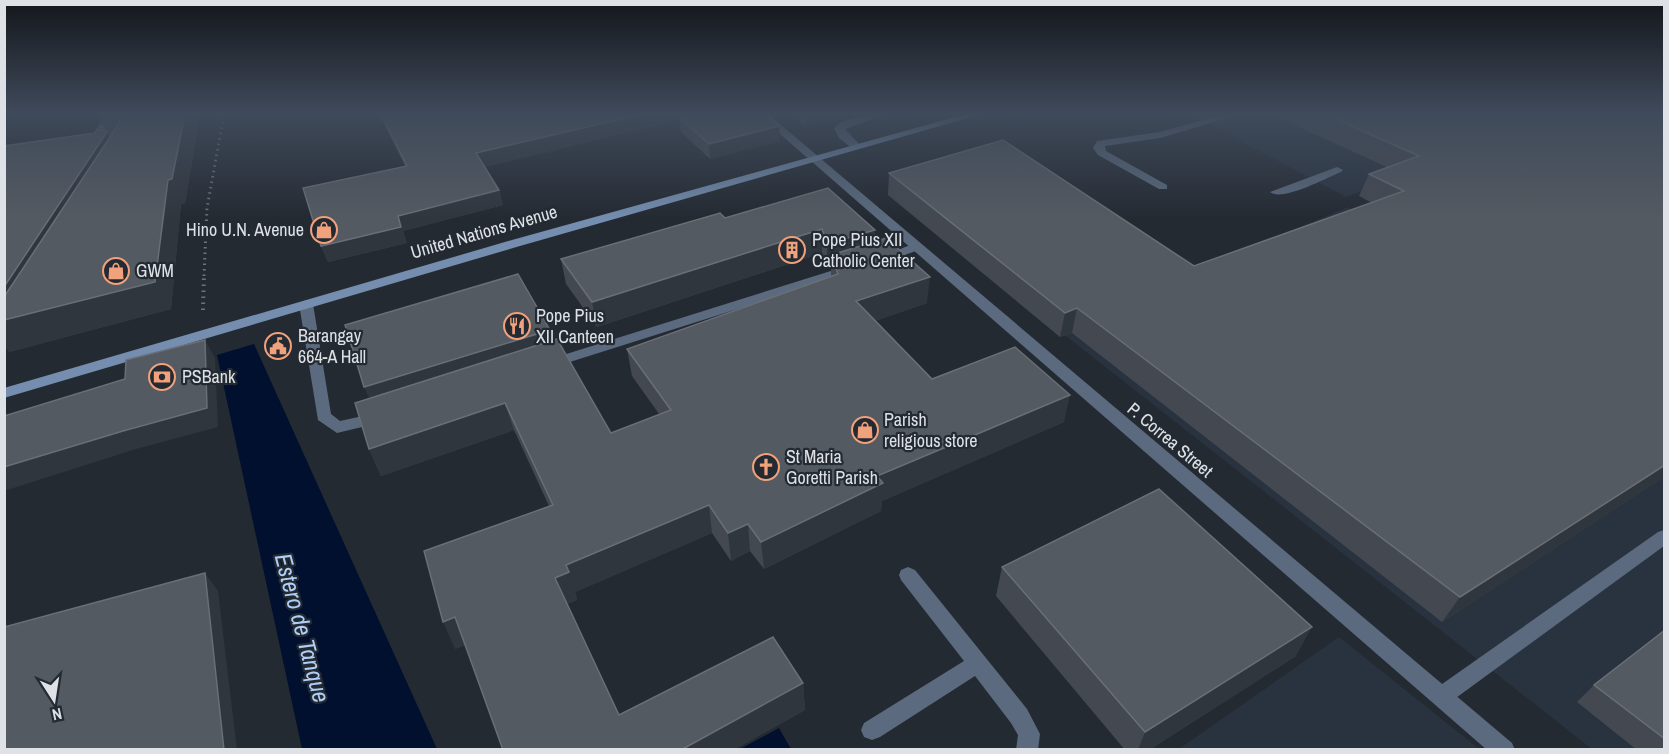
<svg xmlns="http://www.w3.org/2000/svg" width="1669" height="754" viewBox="0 0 1669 754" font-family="'Archivo Narrow',sans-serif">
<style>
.built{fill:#293340}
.water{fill:#00102e}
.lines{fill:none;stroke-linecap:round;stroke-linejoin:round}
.path-far1{stroke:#6e737a;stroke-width:3;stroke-dasharray:1.5 4;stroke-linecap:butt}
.path{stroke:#6e737a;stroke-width:4;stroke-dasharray:1.5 4.5;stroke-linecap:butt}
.service{fill:#5b6a7e;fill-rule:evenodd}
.minor{fill:#5b6a7e;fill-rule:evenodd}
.secondary{fill:#758eaf;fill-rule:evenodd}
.wall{fill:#444951}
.shaded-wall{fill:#30363e}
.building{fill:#545a61;stroke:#6a6f76;stroke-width:1.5}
.labels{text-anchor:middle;stroke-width:4.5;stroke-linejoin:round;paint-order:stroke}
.poi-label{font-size:18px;fill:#dee2e7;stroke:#242a32;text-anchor:start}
.street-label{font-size:18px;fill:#dee2e7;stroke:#242a32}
.near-water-label{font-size:24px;font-style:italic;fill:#afcef8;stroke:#242a32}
</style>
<rect width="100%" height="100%" fill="#242a32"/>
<g class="built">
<path d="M 1190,114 L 1562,114 L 1346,197 Z"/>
<path d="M 1348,207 L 1664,374 L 1664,749 L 1592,749 L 1057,329 Z"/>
<path d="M 1339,637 L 1479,749 L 1179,749 Z"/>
</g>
<g class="water">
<path d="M 254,344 L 437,749 L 302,749 L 217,355 Z"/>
<path d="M 779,728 L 791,749 L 740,749 Z"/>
</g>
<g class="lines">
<path class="path-far1" d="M 204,276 L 207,208 L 224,114"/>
<path class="path" d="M 203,310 L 204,274"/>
<g class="service">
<path d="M 105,114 L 115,114 L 103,136 L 112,141 L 107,144 L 92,138 Z"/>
<path d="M 870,114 L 886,114 L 845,129 L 862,147 L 853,149 L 839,138 L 834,128 L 843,121 Z"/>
<path d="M 1225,114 L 1234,116 L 1160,138 L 1105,146 L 1106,151 L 1167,185 L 1167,189 L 1159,189 L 1098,155 L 1093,148 L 1097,141 L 1159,132 Z"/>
<path d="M 1337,167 L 1343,170 L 1341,172 C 1326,178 1282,202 1270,192 Z"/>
<path d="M 915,243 L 921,247 L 919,250 L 884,262 L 878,258 Z"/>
<path d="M 850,265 L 855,266 L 857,269 L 855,272 L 554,367 L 549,369 L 542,364 L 544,361 Z"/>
<path d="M 306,300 L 313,304 L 331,414 L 340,421 L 381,412 L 387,413 L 389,417 L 387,421 L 337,433 L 318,420 L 299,304 Z"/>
<path d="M 1664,530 L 1664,546 L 1449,703 L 1442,706 L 1435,703 L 1432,696 L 1435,689 L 1658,532 Z"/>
<path d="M 908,567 L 915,570 L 1027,709 L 1040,734 L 1038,750 L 1016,750 L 1018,735 L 1011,723 L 975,676 L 880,737 L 872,740 L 864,737 L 861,730 L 864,723 L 964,661 L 901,580 L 899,575 L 901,570 Z"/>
</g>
<path class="minor" d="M 757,114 L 768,114 L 1512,743 L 1515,750 L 1487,750 Z"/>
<path class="secondary" d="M 966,114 L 982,114 L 520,246 L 4,398 L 4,388 L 512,240 Z"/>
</g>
<g class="wall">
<path d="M 97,114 L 200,114 L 185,203 L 181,204 L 171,309 L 9,352 L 107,132 Z"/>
<path d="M 379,114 L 670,114 L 671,122 L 484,167 L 499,190 L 503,205 L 403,231 L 407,243 L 328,262 L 321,246 L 405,166 Z"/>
<path d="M 790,114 L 856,114 L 806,127 Z"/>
<path d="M 1270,114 L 1665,114 L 1665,476 L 1442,622 L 1072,333 L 1060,337 L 888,195 L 889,173 L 1194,266 L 1372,203 L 1359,196 L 1369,174 L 1387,167 Z"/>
<path d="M 679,117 L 779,126 L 780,141 L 710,159 L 681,132 Z"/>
<path d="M 725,218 L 875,230 L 875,241 L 927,303 L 875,321 L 932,379 L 1064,422 L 882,501 L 881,511 L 764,569 L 750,551 L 731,561 L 712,533 L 575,592 L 577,600 L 567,604 L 619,715 L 803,683 L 805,710 L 733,750 L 503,750 L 465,645 L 455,649 L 549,506 L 514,430 L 381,476 L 369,449 L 369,398 L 550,330 L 553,341 L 611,433 L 659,414 L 632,376 L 627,349 L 831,277 L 831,267 L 827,268 L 822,253 L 597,327 L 566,284 L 561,259 Z"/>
<path d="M 1002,567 L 1296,656 L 1149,750 L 1125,750 L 996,596 Z"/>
<path d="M 1665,630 L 1665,750 L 1637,750 L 1577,702 L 1594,685 Z"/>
</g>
<g class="shaded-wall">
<path d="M 185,114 L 200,114 L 185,203 L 181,204 L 171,309 L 9,352 L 4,345 L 4,287 L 107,132 L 116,147 L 168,180 Z"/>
<path d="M 643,114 L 670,114 L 671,122 L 480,168 L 476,153 Z"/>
<path d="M 806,114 L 856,114 L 806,127 Z"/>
<path d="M 779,126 L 780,141 L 710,159 L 709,144 Z"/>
<path d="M 499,190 L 503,205 L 403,231 L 407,243 L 328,262 L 321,246 L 398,216 Z"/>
<path d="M 822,229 L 822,253 L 597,327 L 592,302 Z"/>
<path d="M 875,230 L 874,253 L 831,255 L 831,267 L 827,268 L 827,244 Z"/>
<path d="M 930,277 L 927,303 L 855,328 L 856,301 Z"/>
<path d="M 1077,308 L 1072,333 L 1060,337 L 1065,313 Z"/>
<path d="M 550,330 L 556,354 L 375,411 L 364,387 Z"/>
<path d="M 205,340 L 215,358 L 218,427 L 136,449 L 4,491 L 4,467 Z"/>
<path d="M 1070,395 L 1064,422 L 882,501 L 881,511 L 764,569 L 761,542 L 877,476 Z"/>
<path d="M 505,403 L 514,430 L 381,476 L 369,449 Z"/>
<path d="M 1665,465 L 1665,476 L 1442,622 L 1460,597 Z"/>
<path d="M 709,505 L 712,533 L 575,592 L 577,600 L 564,605 L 555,578 L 566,565 Z"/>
<path d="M 748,524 L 750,551 L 731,561 L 728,533 Z"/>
<path d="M 205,573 L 218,591 L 237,750 L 224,750 Z"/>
<path d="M 455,617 L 467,644 L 455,649 L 443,622 Z"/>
<path d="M 1312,627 L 1296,656 L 1149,750 L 1138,750 L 1145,732 Z"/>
<path d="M 803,683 L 805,710 L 733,750 L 681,750 Z"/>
</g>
<g class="building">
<path d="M 103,114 L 185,114 L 172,179 L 168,180 L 155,282 L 4,320 L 4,297 L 120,122 L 119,118 Z"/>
<path d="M 381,114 L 643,114 L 476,153 L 499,190 L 398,216 L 401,227 L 321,246 L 303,188 L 407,166 Z"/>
<path d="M 692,114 L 764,114 L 779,126 L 709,144 L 679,117 Z"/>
<path d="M 1324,114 L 1665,114 L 1665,465 L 1460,597 L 1077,308 L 1065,313 L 889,173 L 1003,140 L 1194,266 L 1404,191 L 1369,174 L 1419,156 Z"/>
<path d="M 97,129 L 107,132 L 4,287 L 4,146 L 95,133 Z"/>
<path d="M 828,188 L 875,230 L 827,244 L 822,229 L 592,302 L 561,259 L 720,213 L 725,218 Z"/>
<path d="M 886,238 L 930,277 L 856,301 L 932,379 L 1015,347 L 1070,395 L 877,476 L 883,483 L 761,542 L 748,524 L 728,533 L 709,505 L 566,565 L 569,572 L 555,578 L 619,715 L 773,637 L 803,683 L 681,750 L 503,750 L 455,617 L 443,622 L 424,551 L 553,505 L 505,403 L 369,449 L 355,403 L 557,339 L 611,433 L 671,410 L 627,349 L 838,274 L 831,255 Z"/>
<path d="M 518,274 L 550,330 L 364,387 L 345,325 Z"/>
<path d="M 205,340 L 207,408 L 123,431 L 4,467 L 4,416 L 125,379 L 126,360 Z"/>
<path d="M 1159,489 L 1312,627 L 1145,732 L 1002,567 Z"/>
<path d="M 205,573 L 224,750 L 4,750 L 4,627 Z"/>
<path d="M 1665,630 L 1665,739 L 1594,685 Z"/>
</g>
<linearGradient id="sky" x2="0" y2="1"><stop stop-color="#14171c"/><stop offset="0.52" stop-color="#3f4a5a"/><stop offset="1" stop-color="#3f4a5a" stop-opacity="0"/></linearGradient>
<rect width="1669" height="219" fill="url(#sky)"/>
<defs>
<symbol id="shop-ring" viewBox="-11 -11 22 22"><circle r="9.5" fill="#242a32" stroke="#f1a17b" stroke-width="1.5"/><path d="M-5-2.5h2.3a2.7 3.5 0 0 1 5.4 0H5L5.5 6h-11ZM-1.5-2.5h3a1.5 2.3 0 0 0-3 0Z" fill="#f1a17b"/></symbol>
<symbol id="building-ring" viewBox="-11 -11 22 22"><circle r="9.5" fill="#242a32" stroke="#f1a17b" stroke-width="1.5"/><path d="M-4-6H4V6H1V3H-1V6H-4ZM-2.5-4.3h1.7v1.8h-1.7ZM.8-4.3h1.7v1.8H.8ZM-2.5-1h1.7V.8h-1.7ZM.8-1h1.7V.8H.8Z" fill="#f1a17b"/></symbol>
<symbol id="restaurant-ring" viewBox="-11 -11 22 22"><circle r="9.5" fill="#242a32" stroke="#f1a17b" stroke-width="1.5"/><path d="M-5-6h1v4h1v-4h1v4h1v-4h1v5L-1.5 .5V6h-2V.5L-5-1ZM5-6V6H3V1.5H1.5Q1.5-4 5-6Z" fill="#f1a17b"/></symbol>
<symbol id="civic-ring" viewBox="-11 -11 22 22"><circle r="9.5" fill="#242a32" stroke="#f1a17b" stroke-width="1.5"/><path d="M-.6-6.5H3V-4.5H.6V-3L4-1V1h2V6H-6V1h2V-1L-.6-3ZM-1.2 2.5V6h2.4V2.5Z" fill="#f1a17b"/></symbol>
<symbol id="bank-ring" viewBox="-11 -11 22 22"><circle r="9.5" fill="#242a32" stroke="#f1a17b" stroke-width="1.5"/><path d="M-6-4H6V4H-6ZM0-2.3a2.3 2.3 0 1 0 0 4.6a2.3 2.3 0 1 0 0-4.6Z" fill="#f1a17b"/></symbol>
<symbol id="church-ring" viewBox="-11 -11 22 22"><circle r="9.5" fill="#242a32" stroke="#f1a17b" stroke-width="1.5"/><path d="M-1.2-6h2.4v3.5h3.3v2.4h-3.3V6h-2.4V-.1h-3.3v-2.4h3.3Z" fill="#f1a17b"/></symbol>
</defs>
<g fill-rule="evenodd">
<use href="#shop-ring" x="309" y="215" width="30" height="30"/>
<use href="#building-ring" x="777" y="235" width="30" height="30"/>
<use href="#shop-ring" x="101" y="256" width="30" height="30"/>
<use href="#restaurant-ring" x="502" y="311" width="30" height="30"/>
<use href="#civic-ring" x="263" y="331" width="30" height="30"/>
<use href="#bank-ring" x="147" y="362" width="30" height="30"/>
<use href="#shop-ring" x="850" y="415" width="30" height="30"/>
<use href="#church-ring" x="751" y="452" width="30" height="30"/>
</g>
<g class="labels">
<g class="poi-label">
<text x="304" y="236" text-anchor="end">Hino U.N. Avenue</text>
<text x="812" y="246">Pope Pius XII<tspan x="812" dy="21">Catholic Center</tspan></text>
<text x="136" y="277">GWM</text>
<text x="536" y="322">Pope Pius<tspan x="536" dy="21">XII Canteen</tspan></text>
<text x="298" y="342">Barangay<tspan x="298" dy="21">664-A Hall</tspan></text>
<text x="182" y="383">PSBank</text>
<text x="884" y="426">Parish<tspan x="884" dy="21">religious store</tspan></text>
<text x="786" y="463">St Maria<tspan x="786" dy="21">Goretti Parish</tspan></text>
</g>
<g class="street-label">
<text transform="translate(484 232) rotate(-16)" y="6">United Nations Avenue</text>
<text transform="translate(1170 440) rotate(40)" y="6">P. Correa Street</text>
</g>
<g class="near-water-label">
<text transform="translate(302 628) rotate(75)" y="8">Estero de Tanque</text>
</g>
</g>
<rect width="1669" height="754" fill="none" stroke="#dee2e7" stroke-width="12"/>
<g transform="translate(54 700) rotate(168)" stroke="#242a32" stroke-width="4.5" paint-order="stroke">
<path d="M0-4.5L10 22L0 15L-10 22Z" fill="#dee2e7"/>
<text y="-9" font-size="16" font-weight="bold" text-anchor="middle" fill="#dee2e7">N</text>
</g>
</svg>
